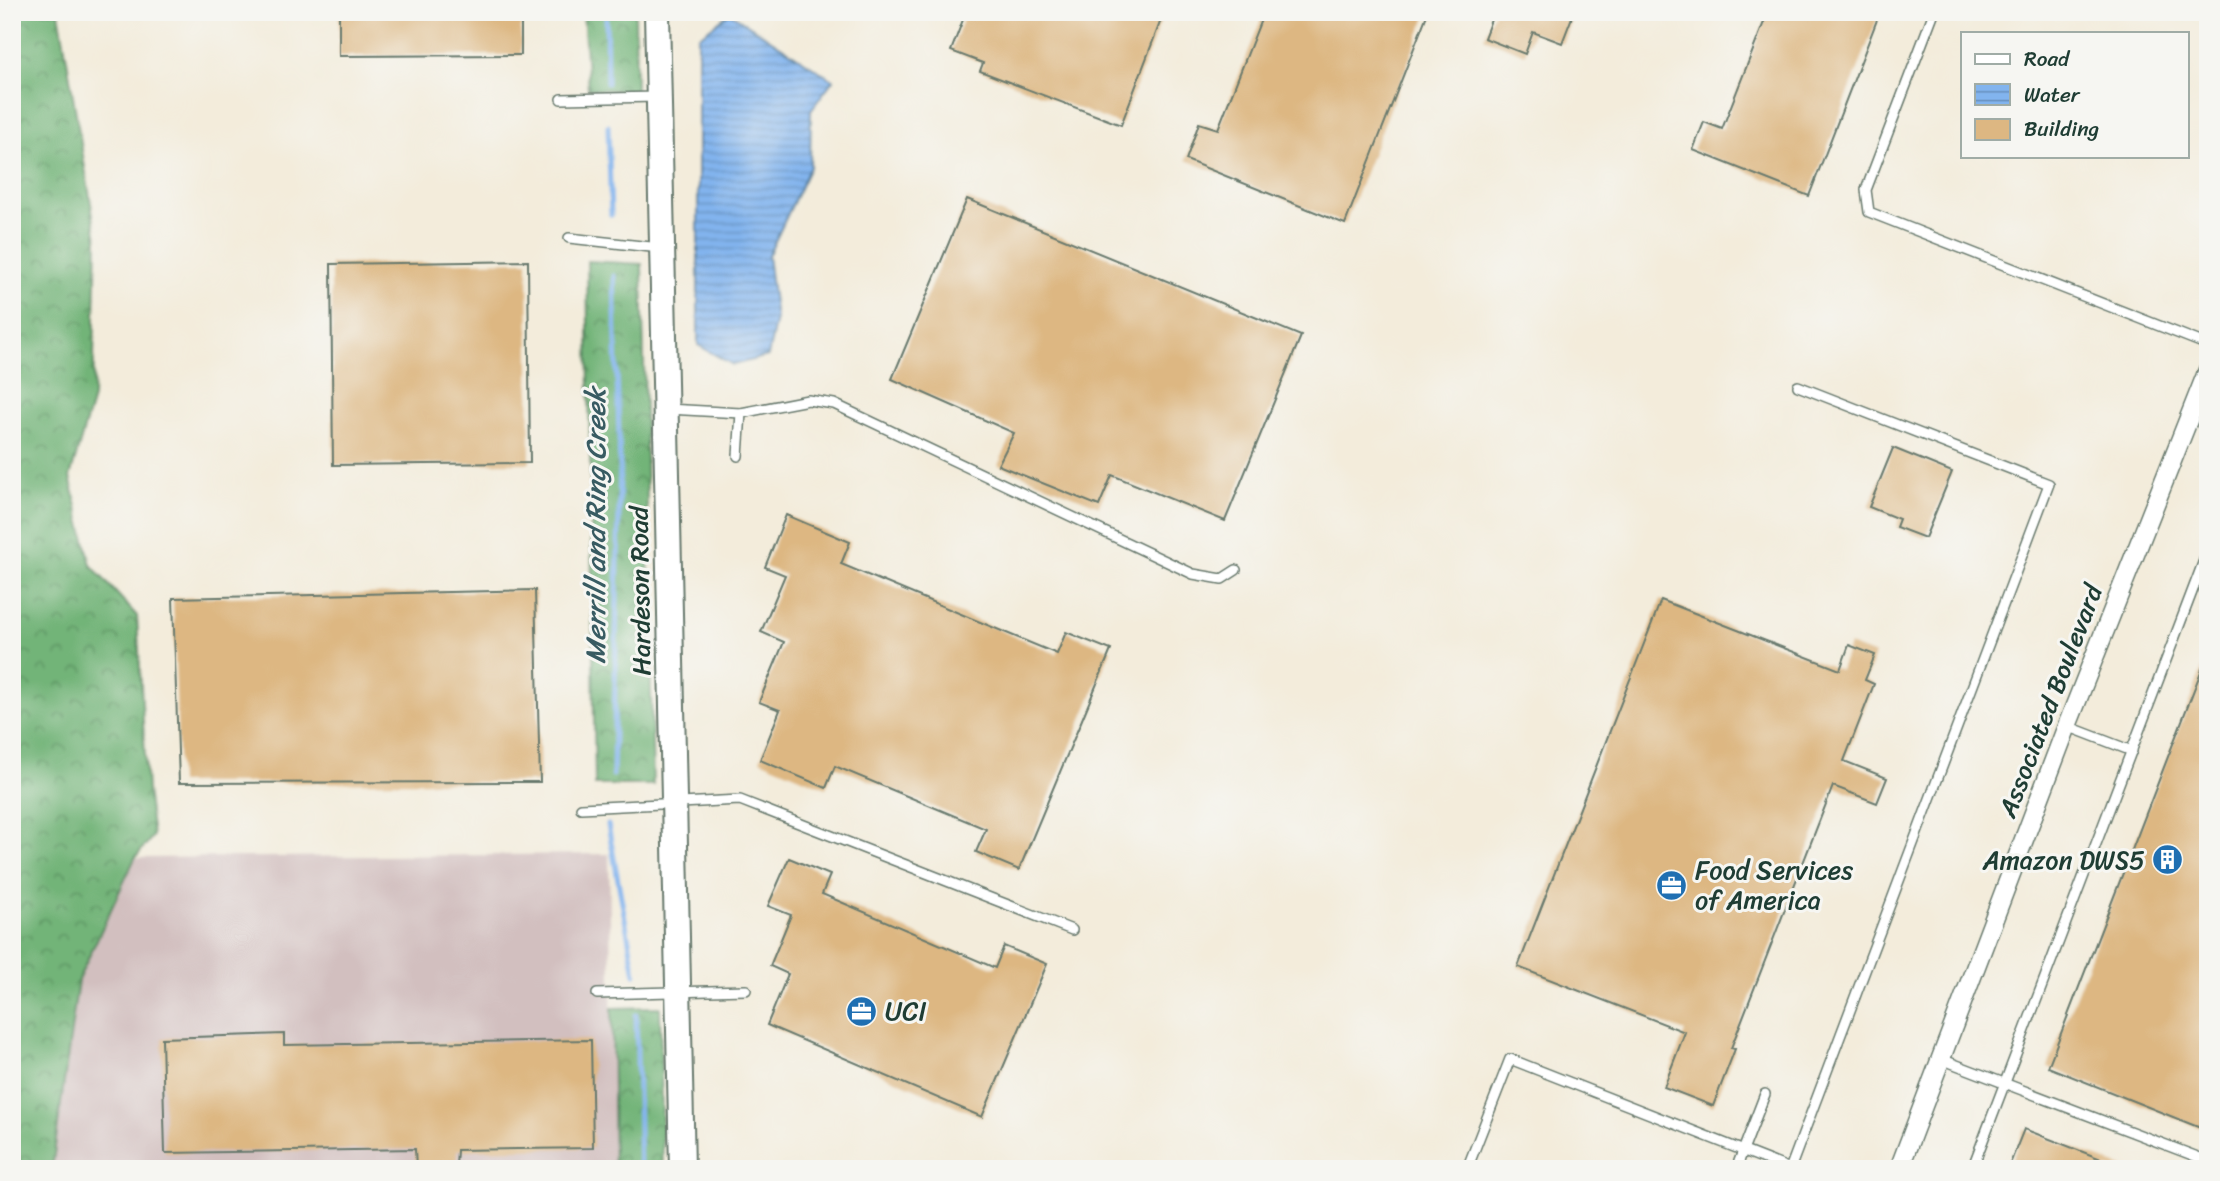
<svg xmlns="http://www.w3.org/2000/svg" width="2220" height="1181" viewBox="0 0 2220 1181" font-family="Sriracha,sans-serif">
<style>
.industrial{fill:#d2bfbf}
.forest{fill:url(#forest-crowns);stroke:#487856;stroke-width:2}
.water{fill:url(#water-rules);stroke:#507891;stroke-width:2}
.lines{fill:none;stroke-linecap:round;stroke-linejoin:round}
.stream{stroke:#82b4ee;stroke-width:5}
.building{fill:#ddb782}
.lane-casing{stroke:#697a6e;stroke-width:12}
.street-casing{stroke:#697a6e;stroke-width:21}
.secondary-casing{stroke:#697a6e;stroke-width:28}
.lane{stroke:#fff;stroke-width:9}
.street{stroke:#fff;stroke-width:18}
.secondary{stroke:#fff;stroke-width:24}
.labels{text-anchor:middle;stroke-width:6;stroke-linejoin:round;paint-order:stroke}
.street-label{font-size:26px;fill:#1f3d34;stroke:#f6f6f2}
.poi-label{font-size:26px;fill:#1f3d34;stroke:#f6f6f2;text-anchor:start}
.water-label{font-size:28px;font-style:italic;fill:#385b62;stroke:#f6f6f2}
</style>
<defs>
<pattern id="forest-crowns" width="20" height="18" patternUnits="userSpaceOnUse" patternTransform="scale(1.75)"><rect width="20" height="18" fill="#72b478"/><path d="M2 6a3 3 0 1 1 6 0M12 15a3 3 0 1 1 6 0" fill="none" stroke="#5d9463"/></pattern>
<pattern id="water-rules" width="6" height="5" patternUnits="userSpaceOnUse" patternTransform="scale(1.75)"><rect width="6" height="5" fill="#82b4ee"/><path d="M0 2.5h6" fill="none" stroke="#6a94c2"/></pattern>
</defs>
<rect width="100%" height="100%" fill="#f6f6f2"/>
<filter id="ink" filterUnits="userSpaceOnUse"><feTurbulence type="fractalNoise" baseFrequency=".0143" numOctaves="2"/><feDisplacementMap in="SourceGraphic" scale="14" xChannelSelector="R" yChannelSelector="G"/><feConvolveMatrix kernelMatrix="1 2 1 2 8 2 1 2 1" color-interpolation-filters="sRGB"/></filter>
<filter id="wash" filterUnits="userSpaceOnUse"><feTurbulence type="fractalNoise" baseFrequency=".00686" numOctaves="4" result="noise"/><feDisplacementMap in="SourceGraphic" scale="28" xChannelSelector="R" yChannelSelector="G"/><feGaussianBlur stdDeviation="1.57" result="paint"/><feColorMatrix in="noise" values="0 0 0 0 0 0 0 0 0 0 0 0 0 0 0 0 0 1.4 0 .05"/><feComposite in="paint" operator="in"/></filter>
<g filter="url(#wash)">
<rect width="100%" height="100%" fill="#f3ecdb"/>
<path class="industrial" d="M 609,854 L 614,1169 L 52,1169 L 78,980 L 135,858 Z"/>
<g class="forest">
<path d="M 12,12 L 59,12 L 97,239 L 93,398 L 70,477 L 91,565 L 137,616 L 147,790 L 153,836 L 135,858 L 78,980 L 52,1169 L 12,1169 Z"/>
<path d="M 583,12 L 635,12 L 636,91 L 588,89 Z"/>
<path d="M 587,261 L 642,264 L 653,785 L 595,785 Z"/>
<path d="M 660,1007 L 663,1169 L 614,1169 L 612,1008 Z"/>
</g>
<path class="water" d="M 730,13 L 833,80 L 811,110 L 810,167 L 768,256 L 776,319 L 768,356 L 733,365 L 698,345 L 698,37 Z"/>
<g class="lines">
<g class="stream">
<path d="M 606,12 L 607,83"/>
<path d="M 608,126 L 611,215"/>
<path d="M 613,775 L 620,468 L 614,276"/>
<path d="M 608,825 L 635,974"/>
<path d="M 636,1015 L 640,1169"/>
</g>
</g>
<g id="blocks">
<g class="building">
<path d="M 339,12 L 521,12 L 521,55 L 339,56 Z"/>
<path d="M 966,12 L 1164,12 L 1121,125 L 980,71 L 983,63 L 951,51 Z"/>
<path d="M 1264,12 L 1428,12 L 1345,224 L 1186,160 L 1199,123 L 1218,129 Z"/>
<path d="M 1494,12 L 1574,12 L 1562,43 L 1533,32 L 1525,54 L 1484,38 Z"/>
<path d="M 1768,12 L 1880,12 L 1809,196 L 1693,150 L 1704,122 L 1722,129 Z"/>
<path d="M 967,199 L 1301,336 L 1225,521 L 1112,475 L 1099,506 L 998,465 L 1014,433 L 892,379 Z"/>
<path d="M 528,261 L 530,463 L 333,465 L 331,264 Z"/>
<path d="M 1893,448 L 1952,472 L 1925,538 L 1896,527 L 1899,519 L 1869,507 Z"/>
<path d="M 786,515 L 850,542 L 841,564 L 1057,654 L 1066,632 L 1111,650 L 1019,870 L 976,852 L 986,829 L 835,766 L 826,788 L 760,760 L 780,710 L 759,702 L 784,642 L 761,632 L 785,575 L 765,567 Z"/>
<path d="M 535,590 L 540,782 L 179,783 L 173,598 Z"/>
<path d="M 1661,600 L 1840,670 L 1849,645 L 1875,655 L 1865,680 L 1874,684 L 1844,761 L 1887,778 L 1877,803 L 1833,786 L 1731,1048 L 1735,1049 L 1713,1106 L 1664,1087 L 1685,1032 L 1518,967 Z"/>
<path d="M 2207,656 L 2208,656 L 2208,1131 L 2048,1067 Z"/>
<path d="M 789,858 L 830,875 L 822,894 L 995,968 L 1004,946 L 1047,964 L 982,1117 L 767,1025 L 788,974 L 770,966 L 791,915 L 768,906 Z"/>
<path d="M 284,1034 L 284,1045 L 591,1040 L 593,1148 L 457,1150 L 456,1166 L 416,1168 L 415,1149 L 165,1153 L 162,1038 Z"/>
<path d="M 2024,1129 L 2124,1168 L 2124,1169 L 2008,1169 Z"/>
</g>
</g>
</g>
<g filter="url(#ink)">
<use href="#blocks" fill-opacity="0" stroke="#697a6e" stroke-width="2"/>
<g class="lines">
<defs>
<g id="lane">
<path d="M 1934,12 L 1866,190 L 1869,212 L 2208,345"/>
<path d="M 561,99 L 657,97"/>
<path d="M 569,238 L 660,248"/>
<path d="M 667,409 L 741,413 L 808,400 L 834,404 L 1193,574 L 1222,579 L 1236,570"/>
<path d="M 738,456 L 741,413"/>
<path d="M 2067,726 L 2132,751"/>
<path d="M 581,808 L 740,800 L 1072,930"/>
<path d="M 597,994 L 746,990"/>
<path d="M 1941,1059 L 2208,1161"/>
<path d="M 1467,1169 L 1510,1059 L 1790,1169"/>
<path d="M 1736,1169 L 1765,1094"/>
<path d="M 1790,1169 L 2049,484 L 1798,386"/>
<path d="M 1972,1169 L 2208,550"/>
</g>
<path id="street" d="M 1899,1169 L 2067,726 L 2208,370"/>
<path id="secondary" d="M 657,12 L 682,1169"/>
</defs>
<use href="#lane" class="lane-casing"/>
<use href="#street" class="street-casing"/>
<use href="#secondary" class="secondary-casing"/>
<use href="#lane" class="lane"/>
<use href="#street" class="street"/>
<use href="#secondary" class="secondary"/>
</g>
</g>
<defs>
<symbol id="building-disc" viewBox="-11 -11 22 22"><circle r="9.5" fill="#1f6fb2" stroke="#f6f6f2"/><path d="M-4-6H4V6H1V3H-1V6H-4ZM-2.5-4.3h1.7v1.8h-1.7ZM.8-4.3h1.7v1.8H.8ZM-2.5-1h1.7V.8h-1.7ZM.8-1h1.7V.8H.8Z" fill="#fff"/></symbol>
<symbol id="office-disc" viewBox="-11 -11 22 22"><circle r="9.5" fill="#1f6fb2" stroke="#f6f6f2"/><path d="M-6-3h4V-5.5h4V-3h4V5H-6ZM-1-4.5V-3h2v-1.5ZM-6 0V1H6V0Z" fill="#fff"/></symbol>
</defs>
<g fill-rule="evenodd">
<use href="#building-disc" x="2150" y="842" width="35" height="35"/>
<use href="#office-disc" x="1654" y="868" width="35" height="35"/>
<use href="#office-disc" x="844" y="994" width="35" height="35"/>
</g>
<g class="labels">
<g class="street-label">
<text transform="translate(640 591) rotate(-91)" y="9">Hardeson Road</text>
<text transform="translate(2050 701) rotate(-69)" y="9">Associated Boulevard</text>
</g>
<g class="poi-label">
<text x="2145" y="869" text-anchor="end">Amazon DWS5</text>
<text x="1695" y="879">Food Services<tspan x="1695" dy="30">of America</tspan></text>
<text x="885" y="1020">UCI</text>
</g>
<g class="water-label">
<text transform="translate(595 526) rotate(-90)" y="10">Merrill and Ring Creek</text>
</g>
</g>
<rect width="2220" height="1181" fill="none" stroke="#f6f6f2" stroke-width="42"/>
<rect x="1961" y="32" width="228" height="126" fill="#f6f6f2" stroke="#a0aca6" stroke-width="2"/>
<rect x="1975" y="54" width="35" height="10" fill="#ffffff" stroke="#a0aca6" stroke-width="2"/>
<text x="2024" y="66" font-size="21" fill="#1f3d34">Road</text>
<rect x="1975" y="84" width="35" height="21" fill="url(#water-rules)" stroke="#a0aca6" stroke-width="2"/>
<text x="2024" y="102" font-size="21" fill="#1f3d34">Water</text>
<rect x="1975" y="119" width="35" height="21" fill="#ddb782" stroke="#a0aca6" stroke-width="2"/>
<text x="2024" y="136" font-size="21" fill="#1f3d34">Building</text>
</svg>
